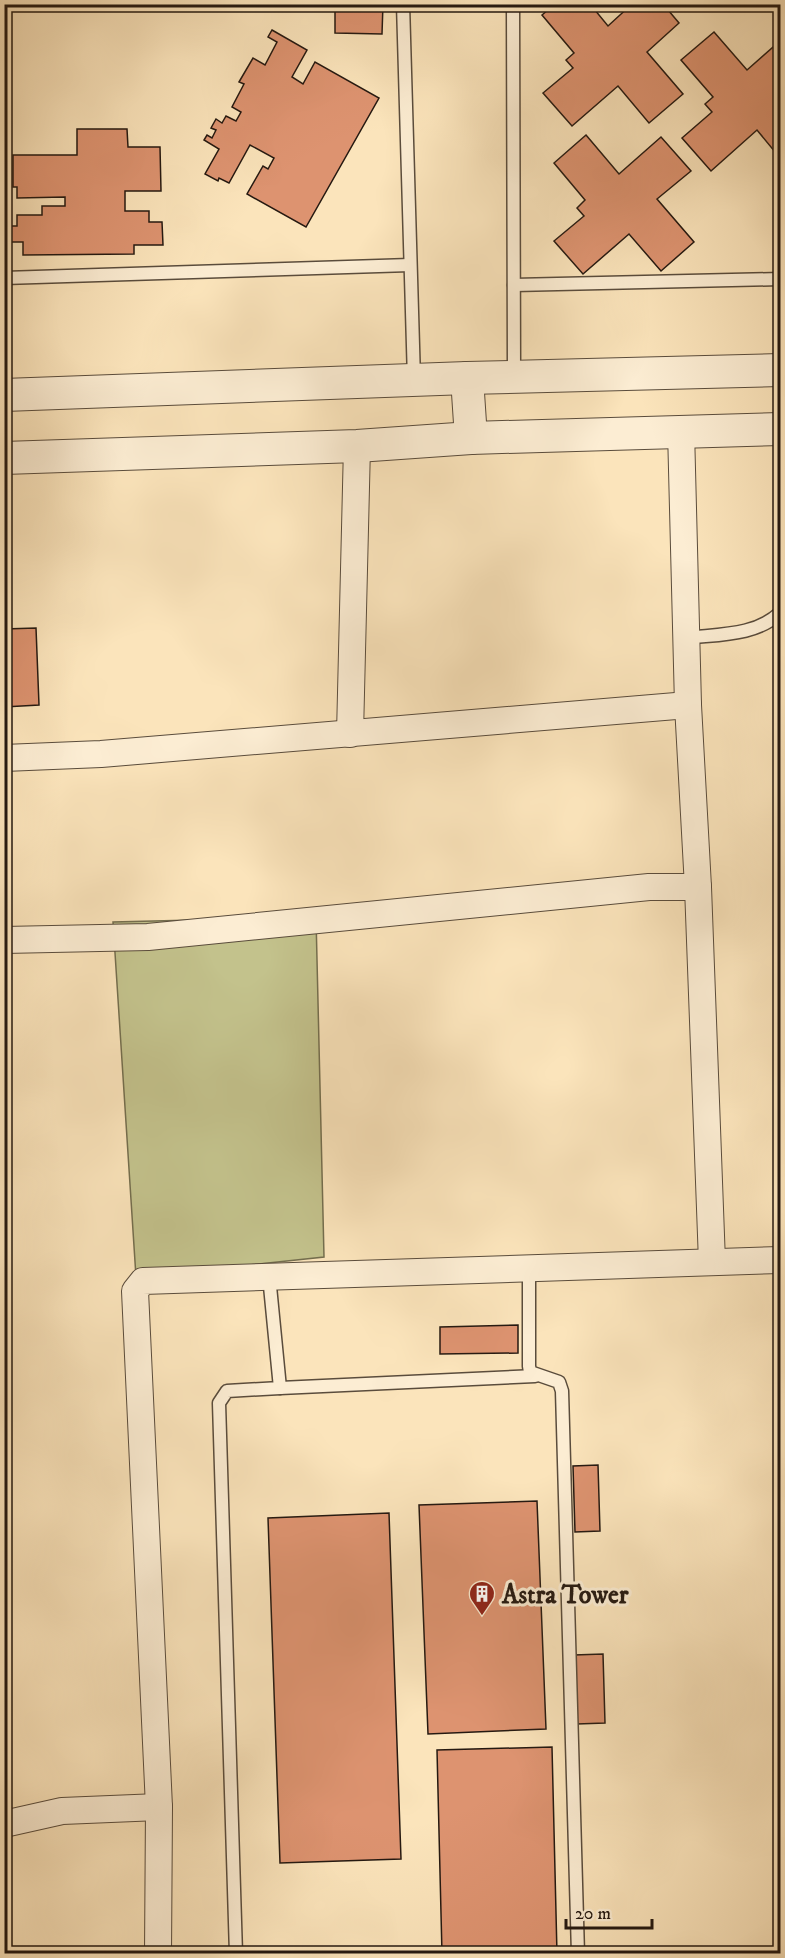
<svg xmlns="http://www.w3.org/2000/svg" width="785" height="1958" viewBox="0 0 785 1958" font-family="'IM FELL DW Pica',serif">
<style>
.green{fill:#c3c28c;stroke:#746e4e;stroke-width:1.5}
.building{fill:#dd9370;stroke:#251911;stroke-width:1.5}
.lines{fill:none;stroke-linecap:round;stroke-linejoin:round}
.service-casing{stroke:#5a4c3c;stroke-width:15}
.minor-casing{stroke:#5a4c3c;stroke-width:28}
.tertiary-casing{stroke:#5a4c3c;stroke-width:34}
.service{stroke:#fcedd3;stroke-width:12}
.minor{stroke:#fcedd3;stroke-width:26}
.tertiary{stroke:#fcedd3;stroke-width:32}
.labels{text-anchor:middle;stroke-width:6;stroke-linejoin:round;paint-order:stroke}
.poi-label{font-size:26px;font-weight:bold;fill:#251911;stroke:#fcedd3;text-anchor:start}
</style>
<rect width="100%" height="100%" fill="#fbe4bb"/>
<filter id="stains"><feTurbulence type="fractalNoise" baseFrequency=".00333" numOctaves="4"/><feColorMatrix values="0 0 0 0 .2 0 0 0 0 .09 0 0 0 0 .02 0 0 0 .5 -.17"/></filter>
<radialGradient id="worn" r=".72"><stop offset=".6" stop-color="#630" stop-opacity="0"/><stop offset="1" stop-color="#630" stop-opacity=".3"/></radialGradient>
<path class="green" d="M 316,917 L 324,1257 L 136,1277 L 113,922 Z"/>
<g class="building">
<path d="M 335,4 L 383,4 L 382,34 L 335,33 Z"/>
<path d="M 555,4 L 590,4 L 608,26 L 632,4 L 663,4 L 679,23 L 647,52 L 683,94 L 649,123 L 618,86 L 572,126 L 543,93 L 573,68 L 566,60 L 574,53 L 542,15 Z"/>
<path d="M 272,30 L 307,50 L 292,77 L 303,84 L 315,62 L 379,98 L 306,227 L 247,194 L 263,166 L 268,169 L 274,158 L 250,145 L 229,183 L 219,178 L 218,181 L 205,174 L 219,149 L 204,140 L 207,135 L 212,138 L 216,130 L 211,128 L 216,119 L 222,123 L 226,116 L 236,121 L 241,112 L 232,107 L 244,84 L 239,82 L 253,58 L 265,65 L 277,42 L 268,37 Z"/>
<path d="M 714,32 L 747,70 L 780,41 L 780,158 L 757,130 L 711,171 L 682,138 L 712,112 L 705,104 L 713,97 L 681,60 Z"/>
<path d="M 77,129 L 127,129 L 128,147 L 160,147 L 161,191 L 125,191 L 125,211 L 149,211 L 149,222 L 162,222 L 163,245 L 134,245 L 134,254 L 23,255 L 23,242 L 11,242 L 11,226 L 17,226 L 17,215 L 42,215 L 42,206 L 65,206 L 65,197 L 17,198 L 17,187 L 13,187 L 13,155 L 77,155 Z"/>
<path d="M 586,135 L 619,174 L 661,137 L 691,171 L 657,199 L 694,242 L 661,271 L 629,234 L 583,274 L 554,241 L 584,216 L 577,208 L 585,200 L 554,163 Z"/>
<path d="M 36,628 L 39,705 L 4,707 L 4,629 Z"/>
<path d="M 518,1325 L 518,1353 L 440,1354 L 440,1327 Z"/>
<path d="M 598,1465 L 600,1531 L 575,1532 L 573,1466 Z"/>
<path d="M 537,1501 L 546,1729 L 428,1734 L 419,1505 Z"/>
<path d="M 389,1513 L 401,1859 L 280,1863 L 268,1518 Z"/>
<path d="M 603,1654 L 605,1723 L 577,1724 L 574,1655 Z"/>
<path d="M 552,1747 L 557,1954 L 442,1954 L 437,1750 Z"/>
</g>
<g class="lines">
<defs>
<g id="service">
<path d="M 403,4 L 414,380"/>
<path d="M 513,4 L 514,376"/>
<path d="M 4,278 L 410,265"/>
<path d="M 514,285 L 780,279"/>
<path d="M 686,638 C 719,634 755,636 780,613"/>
<path d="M 529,1268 L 529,1366 L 530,1372 L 559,1382 L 562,1391 L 578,1954"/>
<path d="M 280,1388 L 535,1376"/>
<path d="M 236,1954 L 219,1403 L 227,1391 L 280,1388 L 269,1276"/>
</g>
<g id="minor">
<path d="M 681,430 L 688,705 L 698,887 L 712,1262"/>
<path d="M 350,734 L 357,446"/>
<path d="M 4,758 L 101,754 L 688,705"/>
<path d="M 4,940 L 148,937 L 649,887 L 698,887"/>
<path d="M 4,1824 L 62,1811 L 159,1807"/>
<path d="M 158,1954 L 159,1807 L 135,1291 L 143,1281 L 780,1260"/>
</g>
<g id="tertiary">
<path d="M 467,378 L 471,438"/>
<path d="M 4,395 L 467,378 L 780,370"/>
<path d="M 4,458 L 357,446 L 471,438 L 780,429"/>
</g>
</defs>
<use href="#service" class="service-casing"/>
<use href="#minor" class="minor-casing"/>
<use href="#tertiary" class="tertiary-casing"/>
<use href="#service" class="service"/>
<use href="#minor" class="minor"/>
<use href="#tertiary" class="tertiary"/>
</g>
<defs>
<symbol id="building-pin" viewBox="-11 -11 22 30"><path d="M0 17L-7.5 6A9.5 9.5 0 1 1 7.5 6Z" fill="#8f2418" stroke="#fcedd3"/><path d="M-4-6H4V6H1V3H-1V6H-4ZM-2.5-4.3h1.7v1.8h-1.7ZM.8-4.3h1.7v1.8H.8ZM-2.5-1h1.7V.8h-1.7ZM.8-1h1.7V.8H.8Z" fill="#fff"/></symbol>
</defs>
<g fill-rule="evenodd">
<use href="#building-pin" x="467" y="1579" width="30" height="40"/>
</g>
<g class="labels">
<g class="poi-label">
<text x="502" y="1603">Astra Tower</text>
</g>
</g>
<rect width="785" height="1958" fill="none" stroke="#fbe4bb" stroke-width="24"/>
<rect x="6" y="6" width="773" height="1946" fill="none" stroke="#251911" stroke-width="3"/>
<rect x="12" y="12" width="761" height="1934" fill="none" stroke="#251911" stroke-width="1.5"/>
<path d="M566 1919v9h86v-9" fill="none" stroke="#251911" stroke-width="3"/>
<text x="575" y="1919" font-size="18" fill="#251911" stroke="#fcedd3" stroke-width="4.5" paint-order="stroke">20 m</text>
<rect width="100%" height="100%" filter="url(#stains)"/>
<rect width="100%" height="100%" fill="url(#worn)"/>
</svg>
